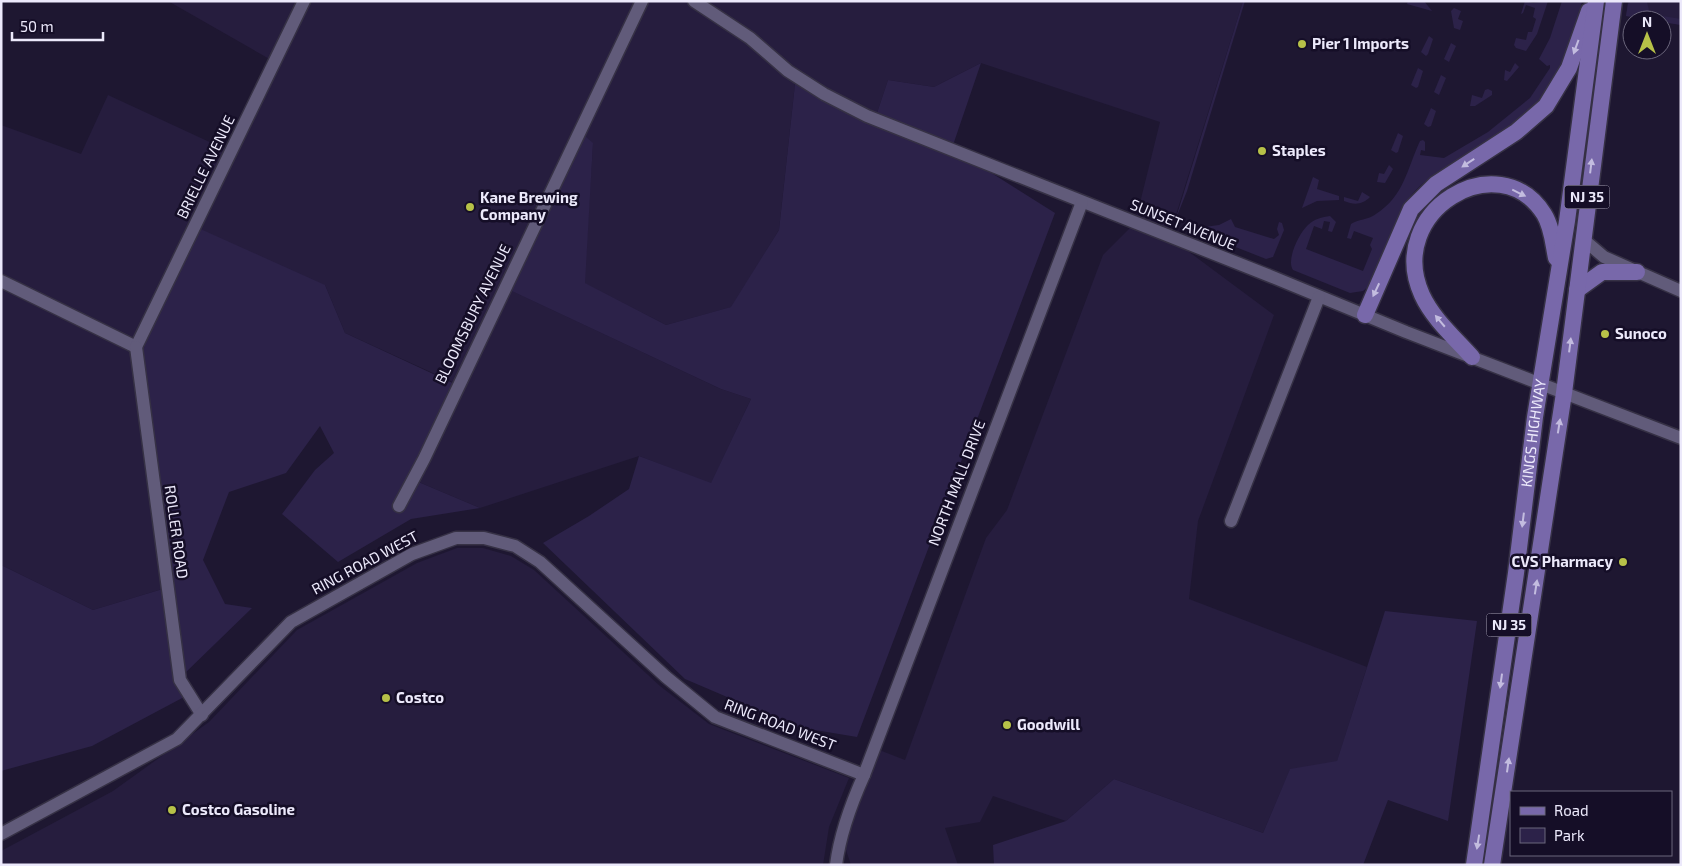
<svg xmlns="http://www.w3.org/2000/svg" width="1682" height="866" viewBox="0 0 1682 866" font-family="'Exo 2',sans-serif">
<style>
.built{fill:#261d3e}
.green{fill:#2c2249}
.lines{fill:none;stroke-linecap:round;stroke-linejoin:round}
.minor-casing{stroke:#363145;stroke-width:15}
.major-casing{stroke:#363145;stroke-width:19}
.minor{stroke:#615b7a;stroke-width:12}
.major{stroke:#7868aa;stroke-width:16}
.oneway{fill:#c3bcdf}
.poi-dot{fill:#b7c148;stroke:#150e27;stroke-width:2}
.labels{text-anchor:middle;stroke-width:5;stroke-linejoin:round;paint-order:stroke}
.shield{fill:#150e27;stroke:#aca7bb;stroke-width:1}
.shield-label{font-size:14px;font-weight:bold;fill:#ece9fb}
.poi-label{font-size:15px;font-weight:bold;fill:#ece9fb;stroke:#150e27;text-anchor:start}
.street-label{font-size:15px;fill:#ece9fb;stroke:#150e27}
</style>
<rect width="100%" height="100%" fill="#1e1731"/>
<g class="built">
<path d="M 168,1 L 1243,1 L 1169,237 L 1274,315 L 1198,521 L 1189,599 L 1367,667 L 1337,762 L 1290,770 L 1263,833 L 1114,779 L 1066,821 L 993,796 L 980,822 L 945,828 L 958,865 L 851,865 L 842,838 L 874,748 L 905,760 L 986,538 L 1007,510 L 1103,255 L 1135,223 L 1160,122 L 981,63 L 934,87 L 888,80 L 875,119 L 796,75 L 779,230 L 732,307 L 666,325 L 584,283 L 593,143 L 504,287 L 721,389 L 751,399 L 711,484 L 639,456 L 480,508 L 409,478 L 457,384 L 345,333 L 325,285 L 166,588 L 93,610 L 1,565 L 1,125 L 81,154 L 108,95 L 229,151 L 273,61 Z"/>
<path d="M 1628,1 L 1681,1 L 1681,25 L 1626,16 Z"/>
<path d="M 457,548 L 483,548 L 511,556 L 534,570 L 660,686 L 709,724 L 849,778 L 829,827 L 823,865 L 1,865 L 1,851 L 113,791 L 209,722 L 297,630 L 417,563 Z"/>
</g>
<g class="green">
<path d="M 1243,1 L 1245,1 L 1187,191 L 1175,221 Z"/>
<path d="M 1408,1 L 1424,1 L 1432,11 L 1407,4 Z"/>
<path d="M 1525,1 L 1533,3 L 1548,1 L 1537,34 L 1526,51 L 1516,48 L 1514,45 L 1516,38 L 1526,40 L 1528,32 L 1532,32 L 1536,19 L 1533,17 L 1535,8 L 1526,5 L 1523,13 L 1521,14 Z"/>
<path d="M 1562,1 L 1582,1 C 1575,36 1562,79 1536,105 C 1516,124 1491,138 1468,153 C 1450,165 1430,175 1415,191 C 1390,218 1389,257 1368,287 L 1363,291 L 1350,293 L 1293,270 C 1286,260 1299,233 1308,225 C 1314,219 1322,217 1330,216 L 1336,222 L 1332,232 L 1328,231 L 1330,222 L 1324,221 L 1322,229 L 1314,226 L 1306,249 L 1363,271 L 1372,249 L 1370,245 L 1373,238 L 1354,231 L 1351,239 L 1347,238 L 1351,224 C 1358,219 1368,220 1376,214 C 1404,196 1407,169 1420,141 L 1423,140 L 1425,142 L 1425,151 L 1421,150 L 1420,155 L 1444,158 L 1488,132 L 1530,98 L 1550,68 L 1550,65 L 1547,66 L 1539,59 L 1550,38 Z"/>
<path d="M 1631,1 L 1647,2 L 1650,14 L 1681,19 L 1681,25 L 1626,16 L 1628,4 Z"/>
<path d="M 1454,8 L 1461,11 L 1458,19 L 1463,21 L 1460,30 L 1454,28 L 1451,11 Z"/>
<path d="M 1429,36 L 1433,39 L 1428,54 L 1426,56 L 1421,52 Z"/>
<path d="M 1451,43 L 1456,46 L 1449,62 L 1444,59 Z"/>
<path d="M 981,63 L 952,148 L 1055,213 L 857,737 L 797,727 L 685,679 L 543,543 L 589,516 L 629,489 L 639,456 L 711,483 L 751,399 L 721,389 L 503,287 L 578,130 L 593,143 L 585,283 L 666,325 L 731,307 L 779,230 L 796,75 L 875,119 L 888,80 L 934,87 Z"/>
<path d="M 1515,63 L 1519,67 L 1507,81 L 1504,80 L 1505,70 L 1510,72 Z"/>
<path d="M 1418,68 L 1423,71 L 1418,87 L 1416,88 L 1411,85 Z"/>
<path d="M 1441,75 L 1446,78 L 1439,95 L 1434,92 Z"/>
<path d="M 1488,89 L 1492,91 L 1492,95 L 1475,106 L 1470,106 L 1472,95 L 1482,98 L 1485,90 Z"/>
<path d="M 1431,108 L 1436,111 L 1431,126 L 1428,127 L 1424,124 Z"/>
<path d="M 1398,133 L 1403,136 L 1398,152 L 1396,153 L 1391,150 Z"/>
<path d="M 1389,165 L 1393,169 L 1385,183 L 1377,182 L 1379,173 L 1384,174 Z"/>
<path d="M 1313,177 L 1319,180 L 1317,189 L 1339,196 L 1339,200 L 1317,201 L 1302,208 Z"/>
<path d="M 1362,192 L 1370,197 C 1362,205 1354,205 1344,201 L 1344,197 L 1358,201 Z"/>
<path d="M 1231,219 L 1235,227 L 1274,239 L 1279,235 L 1277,229 L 1279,222 L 1282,223 L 1284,230 L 1273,257 L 1266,259 L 1195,231 L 1197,228 L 1219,225 Z"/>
<path d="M 196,227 L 325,285 L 345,333 L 457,385 L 409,478 L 480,508 L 411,519 L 338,562 L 282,514 L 315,470 L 334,453 L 320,426 L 286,473 L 229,492 L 203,560 L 225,604 L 252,608 L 183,675 L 184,697 L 92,746 L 1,771 L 1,565 L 93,610 L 166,588 L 139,359 Z"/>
<path d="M 1385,611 L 1477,621 L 1448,821 L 1388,800 L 1363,865 L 994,865 L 993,845 L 1066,821 L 1114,779 L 1263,833 L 1290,769 L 1337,761 Z"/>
</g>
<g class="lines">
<defs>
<g id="minor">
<path d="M 694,1 L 750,38 L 788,71 L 824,94 L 867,116 L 1275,278 L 1406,332 L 1681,438"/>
<path d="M 1583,239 L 1604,257 L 1681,291"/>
<path d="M 1,281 L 136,347"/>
<path d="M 136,347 L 304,1"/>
<path d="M 136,347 L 180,680 L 202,715"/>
<path d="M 399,506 L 424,459 L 642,1"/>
<path d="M 1231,521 L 1319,297"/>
<path d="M 1,834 L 177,739 L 291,622 L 412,554 L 456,538 L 484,538 L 515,546 L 540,562 L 666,677 L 715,717 L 864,775"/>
<path d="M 836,865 C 840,833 851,804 864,775 L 1082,202"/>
</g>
<g id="major">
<path d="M 1577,290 L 1602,272 L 1637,272"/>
<path d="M 1365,315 L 1411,209 L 1436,184 L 1516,132 L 1546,106 L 1569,68 L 1589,11"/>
<path d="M 1472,357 C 1455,338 1433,319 1422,295 C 1384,211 1499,143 1544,214 C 1552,227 1553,243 1556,258"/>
<path id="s1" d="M 1474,865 L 1516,573 L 1535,417 L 1567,221 L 1596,1"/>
<path d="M 1492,865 L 1564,393 L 1614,1"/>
</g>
</defs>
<use href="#minor" class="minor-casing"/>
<use href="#major" class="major-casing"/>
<use href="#minor" class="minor"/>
<use href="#major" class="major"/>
</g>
<defs><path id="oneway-solid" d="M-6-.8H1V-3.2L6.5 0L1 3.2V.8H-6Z" transform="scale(1.25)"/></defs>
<g class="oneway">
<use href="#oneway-solid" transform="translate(1576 47) rotate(110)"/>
<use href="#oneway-solid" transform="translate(1468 163) rotate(147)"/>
<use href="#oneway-solid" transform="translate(1591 166) rotate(-83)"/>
<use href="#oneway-solid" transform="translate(1519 193) rotate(26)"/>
<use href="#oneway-solid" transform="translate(1376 290) rotate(115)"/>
<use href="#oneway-solid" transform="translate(1440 321) rotate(-130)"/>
<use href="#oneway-solid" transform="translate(1570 345) rotate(-83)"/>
<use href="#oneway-solid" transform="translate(1559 426) rotate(-81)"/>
<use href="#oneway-solid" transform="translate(1523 520) rotate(97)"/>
<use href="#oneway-solid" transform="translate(1536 587) rotate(-81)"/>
<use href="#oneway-solid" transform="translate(1501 681) rotate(98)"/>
<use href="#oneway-solid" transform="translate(1508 765) rotate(-82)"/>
<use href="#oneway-solid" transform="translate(1478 842) rotate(99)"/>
</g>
<g class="poi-dot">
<circle cx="1302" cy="44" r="5"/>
<circle cx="1262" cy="151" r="5"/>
<circle cx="470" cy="207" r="5"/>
<circle cx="1605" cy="334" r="5"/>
<circle cx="1623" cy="562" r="5"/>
<circle cx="386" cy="698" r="5"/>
<circle cx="1007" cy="725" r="5"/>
<circle cx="172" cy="810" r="5"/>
</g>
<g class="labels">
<g class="shield">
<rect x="1564.5" y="185.5" width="45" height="23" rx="4"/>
<rect x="1486.5" y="613.5" width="45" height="23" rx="4"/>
</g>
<g class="shield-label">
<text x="1587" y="202">NJ 35</text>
<text x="1509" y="630">NJ 35</text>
</g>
<g class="poi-label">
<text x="1312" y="49">Pier 1 Imports</text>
<text x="1272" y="156">Staples</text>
<text x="480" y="203">Kane Brewing<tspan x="480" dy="17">Company</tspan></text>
<text x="1615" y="339">Sunoco</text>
<text x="1613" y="567" text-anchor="end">CVS Pharmacy</text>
<text x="396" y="703">Costco</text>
<text x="1017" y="730">Goodwill</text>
<text x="182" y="815">Costco Gasoline</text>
</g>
<g class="street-label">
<text transform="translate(206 167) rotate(-64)" y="5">BRIELLE AVENUE</text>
<text transform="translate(1183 225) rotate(22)" y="5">SUNSET AVENUE</text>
<text transform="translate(473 314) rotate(-64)" y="5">BLOOMSBURY AVENUE</text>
<text dy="5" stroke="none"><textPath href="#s1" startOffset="436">KINGS HIGHWAY</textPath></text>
<text transform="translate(957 483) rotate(-69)" y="5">NORTH MALL DRIVE</text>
<text transform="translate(176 532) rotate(82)" y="5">ROLLER ROAD</text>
<text transform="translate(365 563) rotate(-28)" y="5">RING ROAD WEST</text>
<text transform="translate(780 725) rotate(21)" y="5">RING ROAD WEST</text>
</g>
</g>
<rect width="1682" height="866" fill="none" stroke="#ece9fb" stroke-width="5"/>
<rect x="1510" y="791" width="162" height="65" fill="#150e27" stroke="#6b667c"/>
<rect x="1520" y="807" width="25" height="8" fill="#7868aa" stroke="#6b667c"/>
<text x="1554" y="816" font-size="15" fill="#ece9fb">Road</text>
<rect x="1520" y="828" width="25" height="15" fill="#2c2249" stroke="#6b667c"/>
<text x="1554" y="841" font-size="15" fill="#ece9fb">Park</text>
<g transform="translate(1647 35)"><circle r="24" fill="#150e27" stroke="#6b667c"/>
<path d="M0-4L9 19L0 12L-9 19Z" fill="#b7c148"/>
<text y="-8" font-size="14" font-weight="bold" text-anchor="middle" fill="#ece9fb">N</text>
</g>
<path d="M12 32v8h91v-8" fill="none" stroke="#ece9fb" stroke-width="2.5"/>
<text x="20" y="32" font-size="15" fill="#ece9fb" stroke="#150e27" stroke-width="4" paint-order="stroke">50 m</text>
</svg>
